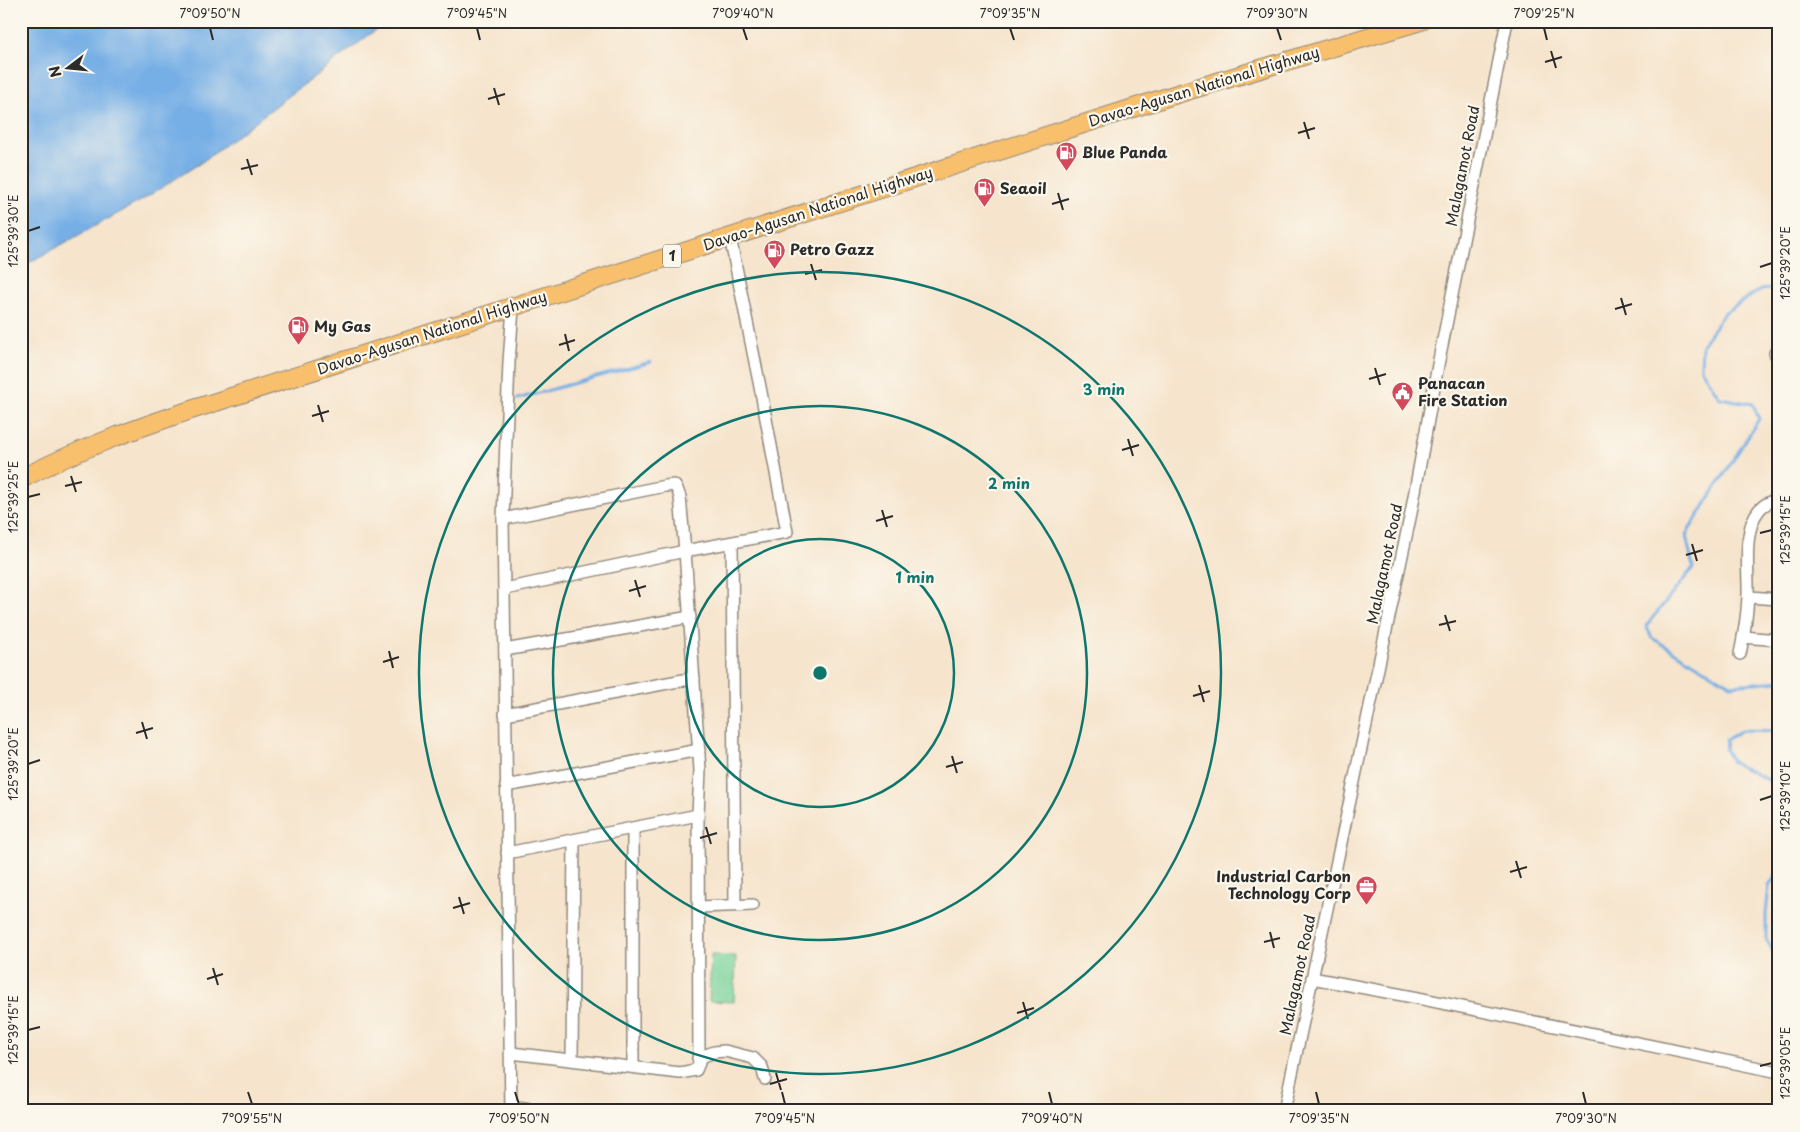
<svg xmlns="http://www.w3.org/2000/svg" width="1800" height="1132" viewBox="0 0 1800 1132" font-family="'Playpen Sans',sans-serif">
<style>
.green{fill:#79d39a;stroke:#527f62}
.water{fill:#76afe6;stroke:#506d88}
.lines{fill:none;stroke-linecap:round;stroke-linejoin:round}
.stream{stroke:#76afe6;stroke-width:3}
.minor-casing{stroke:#90887c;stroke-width:14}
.highway-casing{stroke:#90887c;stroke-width:20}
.minor{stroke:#fff;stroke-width:11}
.highway{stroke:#f8bf6c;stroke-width:18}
.ticks{fill:none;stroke:#2b2b2b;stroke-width:2}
.ring{fill:none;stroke:#0f766e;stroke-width:2.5}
.labels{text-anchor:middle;stroke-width:4.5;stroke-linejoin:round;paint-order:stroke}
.shield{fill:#fbf7ec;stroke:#696865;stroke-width:1}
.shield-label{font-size:14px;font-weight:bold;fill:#2b2b2b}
.street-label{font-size:15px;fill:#2b2b2b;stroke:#fbf7ec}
.poi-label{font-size:15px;font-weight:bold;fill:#2b2b2b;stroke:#fbf7ec;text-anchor:start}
.centre{fill:#0f766e;stroke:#fbf7ec;stroke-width:2.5}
.ring-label{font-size:15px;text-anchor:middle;font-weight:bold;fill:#0f766e;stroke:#fbf7ec;stroke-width:4.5;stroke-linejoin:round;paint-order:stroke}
.neatline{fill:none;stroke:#2b2b2b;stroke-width:2}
.ticks-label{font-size:12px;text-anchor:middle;fill:#2b2b2b}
</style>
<rect width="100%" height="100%" fill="#fbf7ec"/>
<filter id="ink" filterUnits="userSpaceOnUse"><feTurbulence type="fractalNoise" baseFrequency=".02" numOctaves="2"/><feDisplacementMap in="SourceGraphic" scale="10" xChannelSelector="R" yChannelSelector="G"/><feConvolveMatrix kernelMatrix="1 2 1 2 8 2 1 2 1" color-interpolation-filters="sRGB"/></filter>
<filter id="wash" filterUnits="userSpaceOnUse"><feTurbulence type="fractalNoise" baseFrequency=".0096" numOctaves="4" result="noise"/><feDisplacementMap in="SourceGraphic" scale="20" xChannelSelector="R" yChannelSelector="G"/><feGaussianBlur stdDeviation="1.12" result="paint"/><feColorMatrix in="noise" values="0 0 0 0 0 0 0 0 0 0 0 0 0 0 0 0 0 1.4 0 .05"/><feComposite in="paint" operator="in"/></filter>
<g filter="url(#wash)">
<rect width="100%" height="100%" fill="#f6e4cc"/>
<path class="green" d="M 711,955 L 736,956 L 734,1002 L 709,1001 Z"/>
<path class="water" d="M 21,21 L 372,21 L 377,29 L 202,162 L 139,202 L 21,267 Z"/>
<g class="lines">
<g class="stream">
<path d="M 1779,288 L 1760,290 L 1724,313 L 1702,345 L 1701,369 L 1720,398 L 1753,404 L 1759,419 L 1686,535 L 1693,568 L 1646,626 L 1652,638 L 1731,685 L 1779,681"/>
<path d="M 517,399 L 651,362"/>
<path d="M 1779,731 L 1742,730 L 1726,740 L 1725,749 L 1733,763 L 1779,785"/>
<path d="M 1779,871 L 1769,886 L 1766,913 L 1766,938 L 1774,953 L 1779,957"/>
</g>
</g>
</g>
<g filter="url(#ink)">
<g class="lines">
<defs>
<g id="minor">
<path d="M 1775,353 L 1779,360"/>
<path d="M 503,519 L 665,486 L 674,485 L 677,489 L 680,497 L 685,551 L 700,770 L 698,815 L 699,1063 L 696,1070 L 680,1073 L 511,1053"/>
<path d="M 732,543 L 735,904"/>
<path d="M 505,589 L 685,551 L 787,532 L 761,392 L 730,237"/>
<path d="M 1748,597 L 1779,599"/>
<path d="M 1743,637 L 1779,640"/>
<path d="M 505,650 L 690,617"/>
<path d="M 1740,654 C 1744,635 1747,616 1748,597 C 1749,571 1742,531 1759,510 C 1764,504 1771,501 1779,499"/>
<path d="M 505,714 L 694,678"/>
<path d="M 506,786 L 699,750"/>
<path d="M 507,853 L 698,815"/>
<path d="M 698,907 L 753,905"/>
<path d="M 1312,978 L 1413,997 L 1779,1072"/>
<path d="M 698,1058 L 714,1052 L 725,1051 L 753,1058 L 762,1067 L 765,1079"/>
<path d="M 572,1059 L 574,840"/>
<path d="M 633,1067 L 633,828"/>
<path d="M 511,1106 L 543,1111"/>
<path d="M 511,1111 L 503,519 L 509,362 L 513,308"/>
<path d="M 1284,1111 L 1411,513 L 1438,365 L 1507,21"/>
</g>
<path id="highway" d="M 21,479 C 78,449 137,428 197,408 L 1180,93 L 1421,21"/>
</defs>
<use href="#minor" class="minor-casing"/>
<use href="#highway" class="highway-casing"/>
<use href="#minor" class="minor"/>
<use href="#highway" class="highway"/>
</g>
</g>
<path class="ticks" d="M 210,28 L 213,40M 477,28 L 480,40M 743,28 L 747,40M 1010,28 L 1014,40M 1277,28 L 1281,40M 1544,28 L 1547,40M 1551,51 L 1556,68M 1545,62 L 1562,57M 494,88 L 499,105M 488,99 L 505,94M 1304,122 L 1309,139M 1298,133 L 1315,128M 247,159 L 252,175M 241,169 L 258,165M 1058,193 L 1063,210M 1052,204 L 1069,199M 28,231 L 40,227M 811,264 L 816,280M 1760,267 L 1772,263M 805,274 L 822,270M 1621,298 L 1626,315M 1615,309 L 1632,304M 565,334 L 569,351M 559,345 L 575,340M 1375,368 L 1380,385M 1369,379 L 1386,374M 318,405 L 323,422M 312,416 L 329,411M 1128,439 L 1133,456M 1122,450 L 1139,445M 71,476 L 76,492M 65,486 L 82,482M 28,497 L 40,494M 882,510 L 887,527M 876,521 L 893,516M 1760,533 L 1772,530M 1692,544 L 1697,561M 1686,555 L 1703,550M 635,580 L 640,597M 629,591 L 646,586M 1445,615 L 1450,631M 1439,625 L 1456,621M 389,651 L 393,668M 383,662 L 399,657M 1199,685 L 1204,702M 1193,696 L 1210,691M 142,722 L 147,739M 136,733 L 153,728M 952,756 L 957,773M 28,764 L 40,760M 946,767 L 963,762M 1760,800 L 1772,796M 706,827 L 711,844M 700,838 L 717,833M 1516,861 L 1521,878M 1510,872 L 1527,867M 459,897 L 464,914M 453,908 L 470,903M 1270,932 L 1274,948M 1264,942 L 1280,938M 213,968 L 218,985M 207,979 L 223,974M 1023,1002 L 1028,1019M 1017,1013 L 1034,1008M 28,1030 L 40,1027M 1760,1066 L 1772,1063M 776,1073 L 781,1090M 770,1084 L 787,1079M 248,1092 L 252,1104M 515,1092 L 519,1104M 782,1092 L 785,1104M 1049,1092 L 1052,1104M 1316,1092 L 1319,1104M 1583,1092 L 1586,1104"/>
<g class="ring">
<circle cx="820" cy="673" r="134"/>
<circle cx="820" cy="673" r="267"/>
<circle cx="820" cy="673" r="401"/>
</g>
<defs>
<symbol id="fuel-pin" viewBox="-11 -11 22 30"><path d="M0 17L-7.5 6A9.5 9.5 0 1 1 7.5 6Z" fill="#d1495b" stroke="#fbf7ec"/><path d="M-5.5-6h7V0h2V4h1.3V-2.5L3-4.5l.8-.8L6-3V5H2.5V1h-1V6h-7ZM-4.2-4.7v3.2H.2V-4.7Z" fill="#fff"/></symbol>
<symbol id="civic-pin" viewBox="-11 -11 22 30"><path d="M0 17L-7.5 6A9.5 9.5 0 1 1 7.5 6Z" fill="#d1495b" stroke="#fbf7ec"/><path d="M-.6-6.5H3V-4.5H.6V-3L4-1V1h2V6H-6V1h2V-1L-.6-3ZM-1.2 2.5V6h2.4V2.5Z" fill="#fff"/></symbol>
<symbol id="office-pin" viewBox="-11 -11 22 30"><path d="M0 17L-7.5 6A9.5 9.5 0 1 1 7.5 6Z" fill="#d1495b" stroke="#fbf7ec"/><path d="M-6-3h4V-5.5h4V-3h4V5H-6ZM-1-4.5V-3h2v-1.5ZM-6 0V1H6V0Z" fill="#fff"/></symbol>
</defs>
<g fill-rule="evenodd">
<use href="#fuel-pin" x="1054" y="140" width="25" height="34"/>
<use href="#fuel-pin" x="972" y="176" width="25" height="34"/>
<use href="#fuel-pin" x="762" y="238" width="25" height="34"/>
<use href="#fuel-pin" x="286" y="314" width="25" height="34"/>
<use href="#civic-pin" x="1390" y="380" width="25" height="34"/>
<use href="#office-pin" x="1354" y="874" width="25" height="34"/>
</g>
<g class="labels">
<rect class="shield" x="663" y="244.5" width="18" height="23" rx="4"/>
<g class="shield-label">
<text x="672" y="261">1</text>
</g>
<g class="street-label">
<text transform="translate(1204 87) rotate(-17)" y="5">Davao-Agusan National Highway</text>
<text transform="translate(1463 166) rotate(-79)" y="5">Malagamot Road</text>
<text transform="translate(818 209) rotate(-18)" y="5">Davao-Agusan National Highway</text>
<text transform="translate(432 333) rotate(-18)" y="5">Davao-Agusan National Highway</text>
<text transform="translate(1385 564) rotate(-78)" y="5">Malagamot Road</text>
<text transform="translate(1298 975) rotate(-78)" y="5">Malagamot Road</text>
</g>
<g class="poi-label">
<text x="1082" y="158">Blue Panda</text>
<text x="1000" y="194">Seaoil</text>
<text x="790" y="255">Petro Gazz</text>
<text x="314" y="332">My Gas</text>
<text x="1418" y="389">Panacan<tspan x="1418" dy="17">Fire Station</tspan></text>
<text x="1351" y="882" text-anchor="end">Industrial Carbon<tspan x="1351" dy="17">Technology Corp</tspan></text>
</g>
</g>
<circle cx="820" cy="673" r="8" class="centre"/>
<g class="ring-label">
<text x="1104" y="395">3 min</text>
<text x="1009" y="489">2 min</text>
<text x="915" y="583">1 min</text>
</g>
<rect width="1800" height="1132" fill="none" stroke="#fbf7ec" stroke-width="55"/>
<g transform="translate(68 68) rotate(254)" stroke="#fbf7ec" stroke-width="4" paint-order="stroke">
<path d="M0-4L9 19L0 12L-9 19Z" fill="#2b2b2b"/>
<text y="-8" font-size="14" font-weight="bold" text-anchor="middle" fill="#2b2b2b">N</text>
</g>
<rect x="28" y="28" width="1744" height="1076" class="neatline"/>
<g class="ticks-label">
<text x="210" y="18">7°09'50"N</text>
<text x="477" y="18">7°09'45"N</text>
<text x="743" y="18">7°09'40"N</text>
<text x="1010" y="18">7°09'35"N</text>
<text x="1277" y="18">7°09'30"N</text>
<text x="1544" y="18">7°09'25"N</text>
<text transform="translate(14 231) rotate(-90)" y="4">125°39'30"E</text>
<text transform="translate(1786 263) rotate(-90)" y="4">125°39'20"E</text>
<text transform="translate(14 497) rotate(-90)" y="4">125°39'25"E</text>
<text transform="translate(1786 530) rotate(-90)" y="4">125°39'15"E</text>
<text transform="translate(14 764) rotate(-90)" y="4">125°39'20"E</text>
<text transform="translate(1786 796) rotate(-90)" y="4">125°39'10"E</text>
<text transform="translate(14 1030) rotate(-90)" y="4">125°39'15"E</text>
<text transform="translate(1786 1063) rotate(-90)" y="4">125°39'05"E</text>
<text x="252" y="1123">7°09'55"N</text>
<text x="519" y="1123">7°09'50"N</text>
<text x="785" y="1123">7°09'45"N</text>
<text x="1052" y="1123">7°09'40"N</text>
<text x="1319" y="1123">7°09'35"N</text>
<text x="1586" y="1123">7°09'30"N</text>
</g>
</svg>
